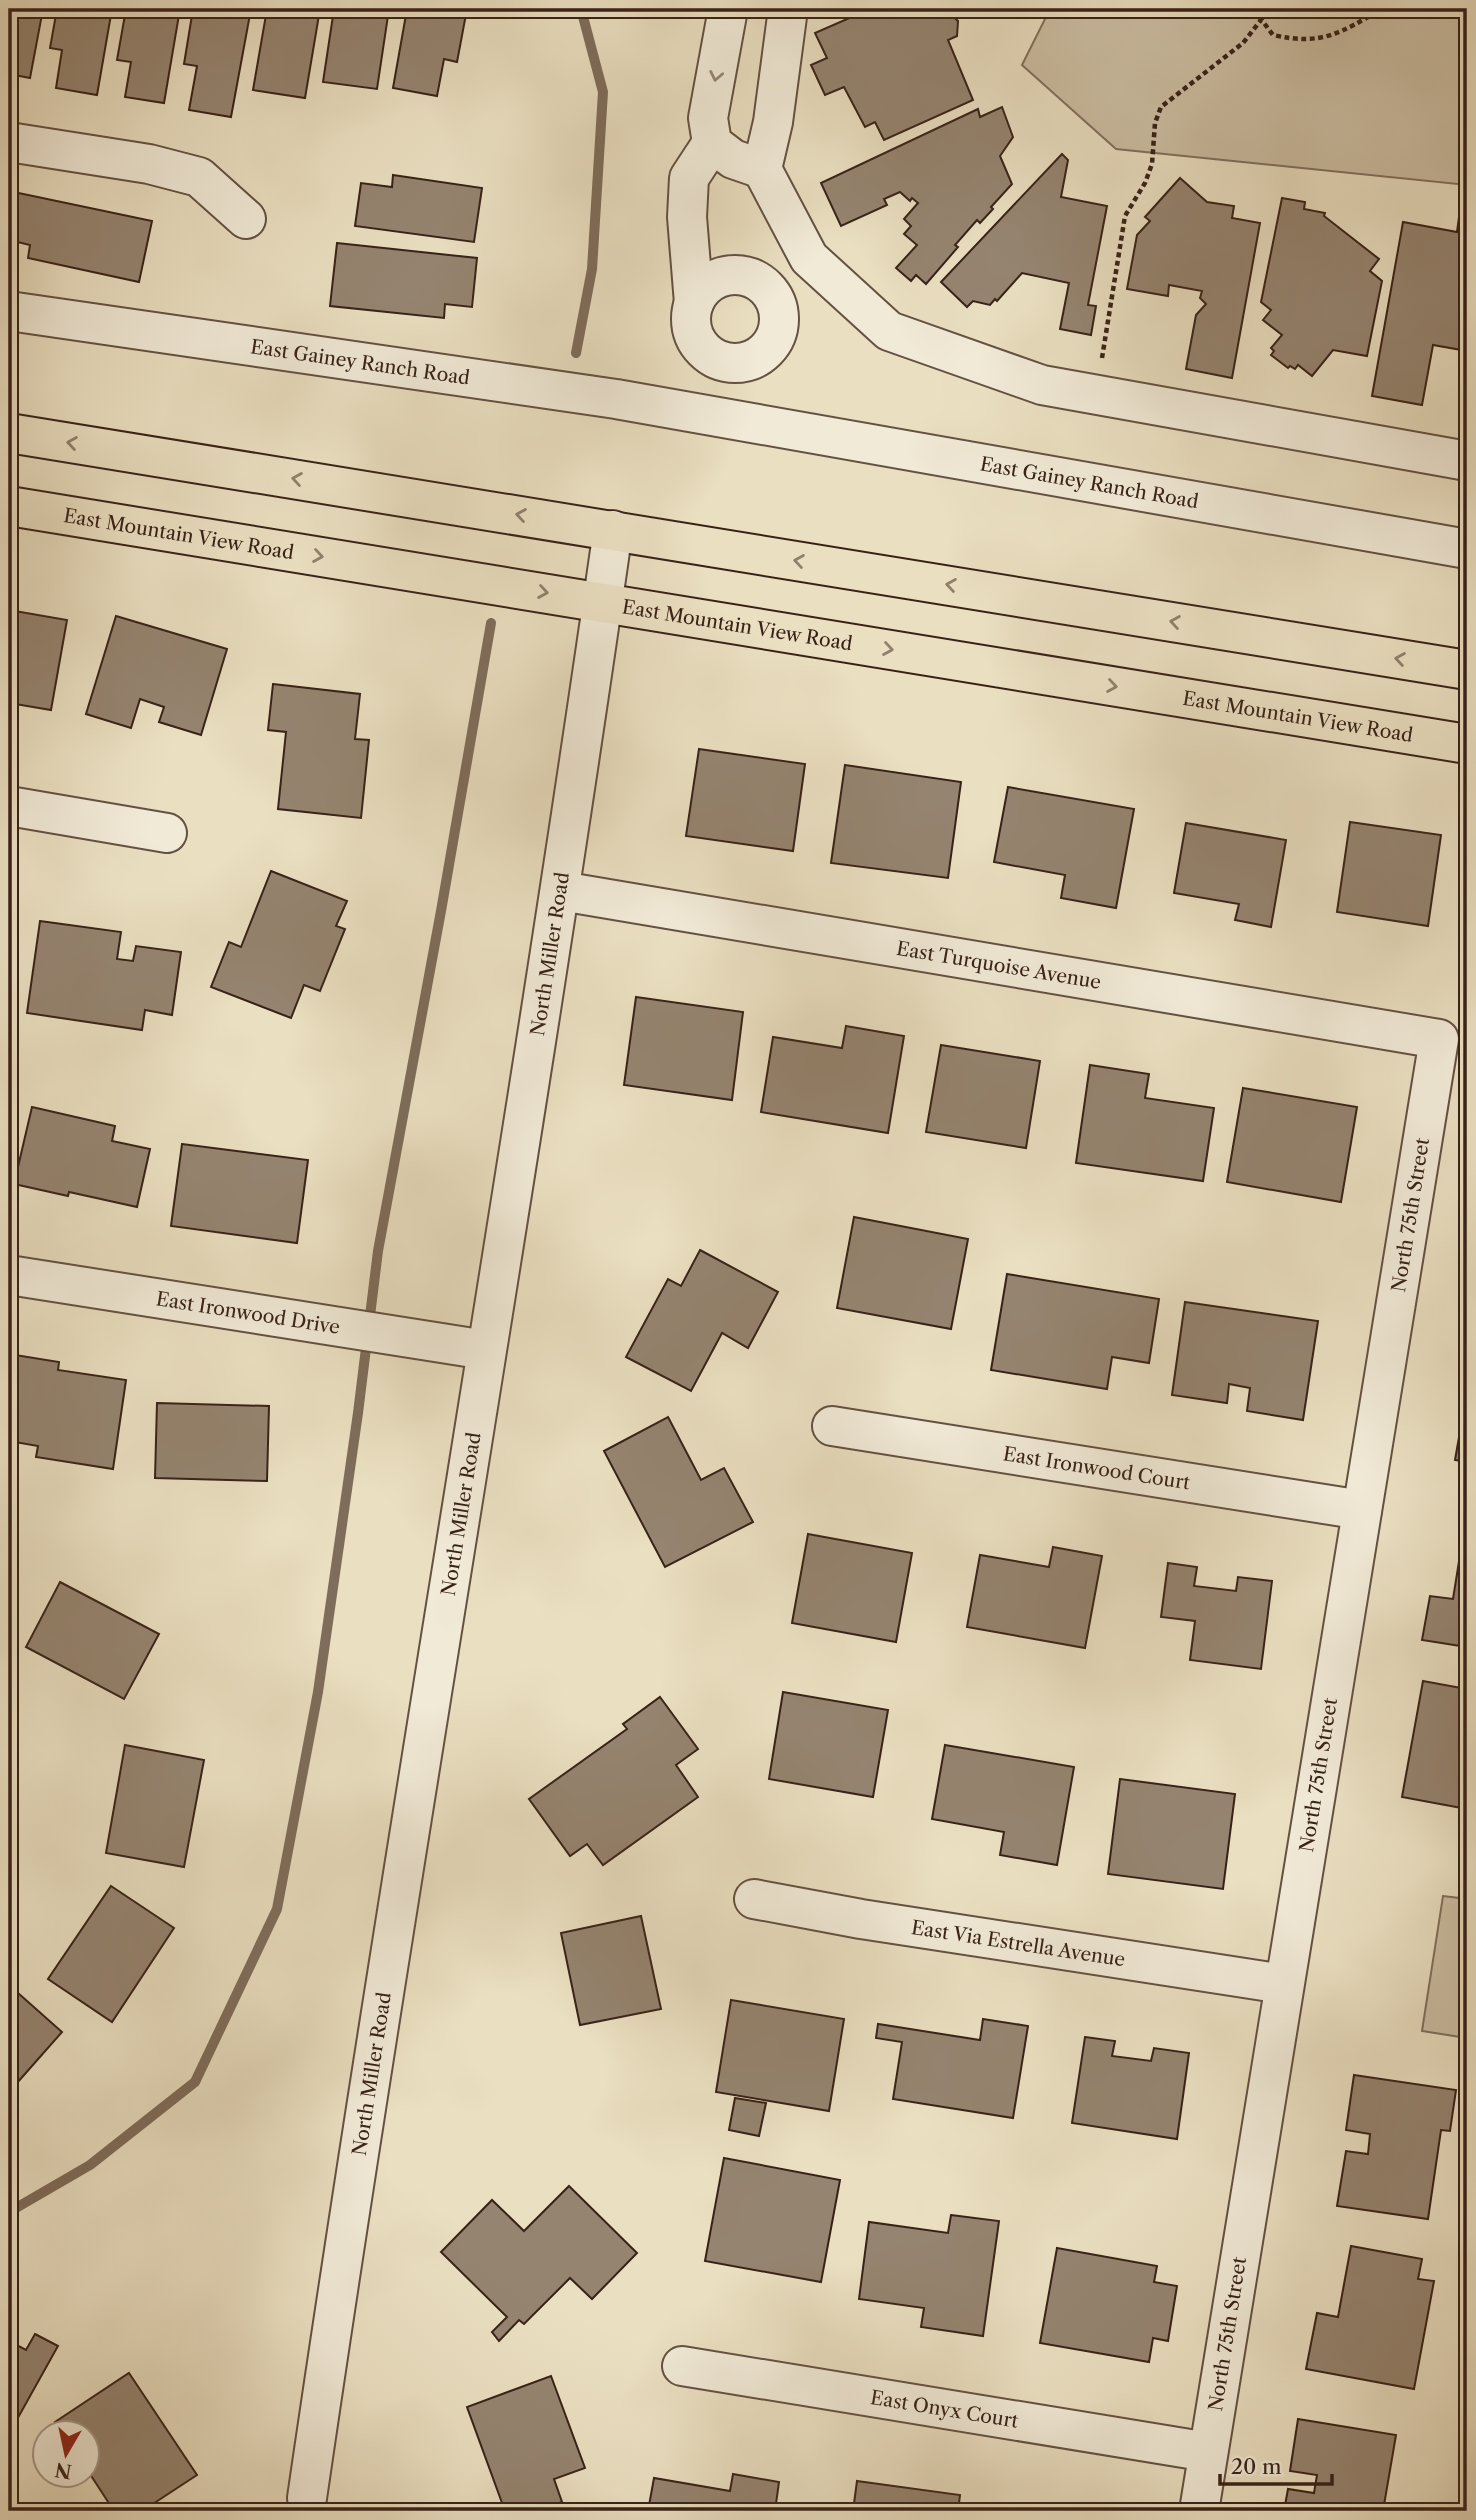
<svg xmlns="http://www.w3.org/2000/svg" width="1476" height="2520" viewBox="0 0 1476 2520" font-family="'Libre Caslon Text',serif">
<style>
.green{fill:#ccbfa4;stroke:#82705e;stroke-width:2}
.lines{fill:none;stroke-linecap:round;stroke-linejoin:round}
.stream{stroke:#7e6d5b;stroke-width:10}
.building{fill:#958470;stroke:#382218;stroke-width:2}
.minor-casing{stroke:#645142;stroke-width:42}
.major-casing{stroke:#382218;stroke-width:42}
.path{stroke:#382218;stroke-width:4.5;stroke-dasharray:5 3.5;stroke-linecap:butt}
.minor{stroke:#f1ead7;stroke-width:38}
.major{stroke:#eadfc1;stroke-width:38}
.oneway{stroke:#948678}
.oneway2{stroke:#91806c}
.labels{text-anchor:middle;stroke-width:5;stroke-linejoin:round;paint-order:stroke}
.street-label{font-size:19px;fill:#382218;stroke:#f1ead7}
</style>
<rect width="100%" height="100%" fill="#eadfc1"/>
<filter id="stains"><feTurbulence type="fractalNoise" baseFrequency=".00286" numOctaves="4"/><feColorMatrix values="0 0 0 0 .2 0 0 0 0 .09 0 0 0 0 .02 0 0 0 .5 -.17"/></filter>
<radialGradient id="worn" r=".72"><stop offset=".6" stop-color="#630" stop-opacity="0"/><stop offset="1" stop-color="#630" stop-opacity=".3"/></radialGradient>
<g class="green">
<path d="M 1050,9 L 1467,9 L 1467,185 L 1116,149 L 1022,65 Z"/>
<path d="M 1443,1896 L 1467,1899 L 1467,2038 L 1422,2031 Z"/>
</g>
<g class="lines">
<g class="stream">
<path d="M 576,353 L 592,269 L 603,92 L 581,9"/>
<path d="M 9,2212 L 90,2165 L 195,2082 L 277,1909 L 318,1692 L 358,1413 L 378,1251 L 441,911 L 491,623"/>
</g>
</g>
<g class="building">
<path d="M 9,9 L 43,9 L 30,78 L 9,74 Z"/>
<path d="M 57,9 L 112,9 L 97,95 L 56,88 L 62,50 L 50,48 Z"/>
<path d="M 126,9 L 180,9 L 164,103 L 125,97 L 131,62 L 117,60 Z"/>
<path d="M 193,9 L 251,9 L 231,117 L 189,110 L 197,66 L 184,64 Z"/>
<path d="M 267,9 L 320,9 L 305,98 L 253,90 Z"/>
<path d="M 334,9 L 389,9 L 377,89 L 323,82 Z"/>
<path d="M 407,9 L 467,9 L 457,62 L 444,59 L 437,96 L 393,88 Z"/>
<path d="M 855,9 L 925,9 L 949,13 L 958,21 L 957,36 L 948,40 L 973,100 L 884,140 L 875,122 L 865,127 L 844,87 L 825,95 L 811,65 L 827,58 L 815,33 L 854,16 Z"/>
<path d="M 1002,107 L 1013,137 L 1000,156 L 1012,184 L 991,207 L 993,209 L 980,223 L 977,220 L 955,245 L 958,247 L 926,284 L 916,275 L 911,281 L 896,268 L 917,245 L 904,234 L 911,226 L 904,219 L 918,203 L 912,198 L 910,201 L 900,192 L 884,199 L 887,205 L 841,226 L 821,183 L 978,109 L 980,117 Z"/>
<path d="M 1062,154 L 1068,160 L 1061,197 L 1107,206 L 1088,305 L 1096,306 L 1091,335 L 1060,329 L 1069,283 L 1022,273 L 997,301 L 995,299 L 990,305 L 973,301 L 967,307 L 941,282 Z"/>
<path d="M 393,175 L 482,188 L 474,242 L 355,226 L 361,183 L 392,187 Z"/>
<path d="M 1180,178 L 1207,202 L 1234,206 L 1232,218 L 1260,223 L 1232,378 L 1186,369 L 1196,315 L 1206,304 L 1200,298 L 1202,291 L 1169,285 L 1168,296 L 1127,289 L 1137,235 L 1150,221 L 1145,217 Z"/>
<path d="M 9,191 L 152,221 L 139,282 L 28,258 L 30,245 L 9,240 Z"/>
<path d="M 1282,198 L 1305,202 L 1304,209 L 1325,213 L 1324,216 L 1379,259 L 1370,271 L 1382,281 L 1367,356 L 1333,350 L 1312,376 L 1298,365 L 1295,369 L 1290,366 L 1288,368 L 1271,355 L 1274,351 L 1271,348 L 1282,335 L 1263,320 L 1271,310 L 1261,302 Z"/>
<path d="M 1459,217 L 1467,218 L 1467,351 L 1433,345 L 1422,405 L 1372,396 L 1403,222 L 1457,232 Z"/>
<path d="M 337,243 L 477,258 L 472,307 L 445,304 L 444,318 L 330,306 Z"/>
<path d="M 9,610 L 67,620 L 51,710 L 9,703 Z"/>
<path d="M 116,616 L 227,649 L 201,735 L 159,722 L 164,707 L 140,699 L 131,728 L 86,714 Z"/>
<path d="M 273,684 L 360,694 L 355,739 L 369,740 L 361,818 L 278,809 L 286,732 L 268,730 Z"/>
<path d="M 699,749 L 805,764 L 793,851 L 686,836 Z"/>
<path d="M 845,765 L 961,782 L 948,878 L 831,863 Z"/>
<path d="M 1008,787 L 1134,809 L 1116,908 L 1061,898 L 1065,875 L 994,862 Z"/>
<path d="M 1350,822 L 1441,835 L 1428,926 L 1337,912 Z"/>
<path d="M 1186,823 L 1286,840 L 1271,927 L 1235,920 L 1239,904 L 1174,893 Z"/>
<path d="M 271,871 L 347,901 L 336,926 L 345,929 L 320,991 L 304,985 L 291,1018 L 211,987 L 229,942 L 241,947 Z"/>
<path d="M 9,886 L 18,888 L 9,951 Z"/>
<path d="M 40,921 L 121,932 L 117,959 L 133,961 L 136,946 L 181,952 L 172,1015 L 145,1010 L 142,1030 L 27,1013 Z"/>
<path d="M 636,997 L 743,1012 L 732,1100 L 624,1085 Z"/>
<path d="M 846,1026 L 904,1036 L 888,1133 L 761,1112 L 773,1037 L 842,1048 Z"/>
<path d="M 941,1045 L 1040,1061 L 1026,1148 L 926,1132 Z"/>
<path d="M 1090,1065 L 1149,1074 L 1145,1098 L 1214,1108 L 1203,1181 L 1076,1163 Z"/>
<path d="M 1243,1088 L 1357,1107 L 1341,1202 L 1227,1182 Z"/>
<path d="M 32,1107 L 115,1126 L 112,1141 L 150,1149 L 137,1207 L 69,1192 L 68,1196 L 14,1184 Z"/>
<path d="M 182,1144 L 308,1160 L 297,1243 L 171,1226 Z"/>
<path d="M 854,1217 L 968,1239 L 951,1329 L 837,1308 Z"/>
<path d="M 700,1250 L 778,1292 L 748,1348 L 722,1333 L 691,1391 L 626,1357 L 668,1279 L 681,1286 Z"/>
<path d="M 1007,1274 L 1159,1299 L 1149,1363 L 1112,1357 L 1107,1389 L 991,1370 Z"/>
<path d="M 1185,1302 L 1318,1321 L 1303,1420 L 1247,1411 L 1250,1388 L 1229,1384 L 1227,1403 L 1172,1395 Z"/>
<path d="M 9,1354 L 59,1362 L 58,1370 L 126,1380 L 113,1469 L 36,1457 L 38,1446 L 9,1441 Z"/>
<path d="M 1467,1392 L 1467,1462 L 1455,1460 Z"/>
<path d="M 157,1403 L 269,1406 L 267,1481 L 155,1478 Z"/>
<path d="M 668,1417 L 701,1480 L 724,1468 L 753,1522 L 665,1567 L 604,1451 Z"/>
<path d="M 1464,1530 L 1467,1530 L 1467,1647 L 1422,1640 L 1430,1596 L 1453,1599 Z"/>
<path d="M 808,1534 L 912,1553 L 896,1642 L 792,1623 Z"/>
<path d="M 1053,1547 L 1102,1556 L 1085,1648 L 967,1627 L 980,1555 L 1049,1567 Z"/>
<path d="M 1168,1563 L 1197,1567 L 1194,1586 L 1236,1591 L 1238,1577 L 1272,1581 L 1261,1669 L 1190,1660 L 1195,1621 L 1161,1617 Z"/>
<path d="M 60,1582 L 159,1634 L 124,1699 L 26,1647 Z"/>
<path d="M 1423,1681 L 1467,1689 L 1467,1809 L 1402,1797 Z"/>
<path d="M 783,1692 L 888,1710 L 873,1797 L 769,1779 Z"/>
<path d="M 660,1697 L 698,1749 L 676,1765 L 698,1797 L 603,1865 L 587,1844 L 570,1856 L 529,1799 L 627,1729 L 623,1724 Z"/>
<path d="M 125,1745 L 204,1760 L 184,1867 L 106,1853 Z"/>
<path d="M 945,1745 L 1074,1767 L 1057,1865 L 1000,1855 L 1004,1832 L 932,1819 Z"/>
<path d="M 1120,1779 L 1235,1794 L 1223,1889 L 1108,1874 Z"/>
<path d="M 111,1886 L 174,1928 L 112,2022 L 48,1979 Z"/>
<path d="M 641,1916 L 661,2009 L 580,2025 L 561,1933 Z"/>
<path d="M 9,1985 L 62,2032 L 9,2092 Z"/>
<path d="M 731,2000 L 844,2019 L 829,2111 L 716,2092 Z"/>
<path d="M 983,2019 L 1028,2026 L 1013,2118 L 893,2099 L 902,2042 L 876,2038 L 878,2024 L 980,2040 Z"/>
<path d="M 1085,2037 L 1115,2041 L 1112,2056 L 1151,2061 L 1154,2048 L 1189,2053 L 1177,2139 L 1072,2123 Z"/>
<path d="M 1354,2075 L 1456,2090 L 1450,2131 L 1441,2130 L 1428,2219 L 1337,2206 L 1346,2151 L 1368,2154 L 1370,2134 L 1346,2130 Z"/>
<path d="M 735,2098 L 766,2103 L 759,2136 L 729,2130 Z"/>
<path d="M 724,2158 L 840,2180 L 821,2282 L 705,2261 Z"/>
<path d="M 569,2186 L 637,2253 L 592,2299 L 570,2278 L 524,2324 L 519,2320 L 499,2341 L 492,2332 L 507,2317 L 441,2252 L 492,2200 L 524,2231 Z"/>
<path d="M 951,2215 L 999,2221 L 983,2336 L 921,2327 L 924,2308 L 859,2299 L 869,2222 L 948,2233 Z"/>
<path d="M 1351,2246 L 1422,2259 L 1418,2279 L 1434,2281 L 1414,2389 L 1306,2369 L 1317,2313 L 1338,2317 Z"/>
<path d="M 1057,2248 L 1157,2266 L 1154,2282 L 1177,2286 L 1168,2341 L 1153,2338 L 1149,2362 L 1040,2343 Z"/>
<path d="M 35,2334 L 58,2346 L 10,2432 L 9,2341 L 26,2350 Z"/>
<path d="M 129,2373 L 197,2475 L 142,2511 L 114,2511 L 88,2471 L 88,2432 L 62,2432 L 55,2422 Z"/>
<path d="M 551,2376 L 585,2468 L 554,2479 L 562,2502 L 536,2511 L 505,2511 L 467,2407 Z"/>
<path d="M 1298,2419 L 1396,2435 L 1383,2511 L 1284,2511 L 1288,2489 L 1314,2493 L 1317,2475 L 1290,2471 Z"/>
<path d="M 733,2474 L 779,2482 L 775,2511 L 648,2511 L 654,2478 L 730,2491 Z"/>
<path d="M 857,2481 L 960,2495 L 958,2511 L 853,2511 Z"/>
<path d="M 998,2504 L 1046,2511 L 997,2511 Z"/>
</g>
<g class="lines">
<defs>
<g id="minor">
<path d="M 728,9 L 708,118 L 712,143 L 733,159 L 762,169"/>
<path d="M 788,9 L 773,122 L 762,169 L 809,258 L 889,331 L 1042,385 L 1467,461"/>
<path d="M 9,142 L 149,164 L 199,177 L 246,219"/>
<circle cx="735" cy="319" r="44"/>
<path d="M 694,303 L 687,217 L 689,178 L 712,143"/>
<path id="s1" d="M 9,311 L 616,399 L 1467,549"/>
<path d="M 9,806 L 167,833"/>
<path id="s2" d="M 561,891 L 1439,1039 L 1199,2511"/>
<path id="s3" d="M 9,1275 L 486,1350"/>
<path id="s4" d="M 832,1426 L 1362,1510"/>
<path id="s5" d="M 754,1899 L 861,1919 L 1284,1984"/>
<path id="s6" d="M 682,2366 L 1208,2452"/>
<path id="s7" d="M 307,2498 C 403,1841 519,1187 613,530"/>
</g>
<g id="major">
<path d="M 9,433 L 1467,670"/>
<path id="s8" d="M 9,506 L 1467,744"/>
</g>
</defs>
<use href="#minor" class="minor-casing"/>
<use href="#major" class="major-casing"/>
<g class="path">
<path d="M 1257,9 L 1258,15 L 1273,35 C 1322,46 1340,33 1382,9"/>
<path d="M 1102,358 L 1125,216 L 1145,183 L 1152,164 L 1155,123 L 1161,107 L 1243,43 L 1261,20"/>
</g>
<use href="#minor" class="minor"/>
<use href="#major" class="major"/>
</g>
<defs><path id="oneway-chevron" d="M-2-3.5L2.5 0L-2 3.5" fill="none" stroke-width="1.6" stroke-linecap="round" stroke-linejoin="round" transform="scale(1.75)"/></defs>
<use class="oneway" href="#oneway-chevron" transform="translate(716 76) rotate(101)"/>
<g class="oneway2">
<use href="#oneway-chevron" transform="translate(72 443) rotate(-171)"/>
<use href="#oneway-chevron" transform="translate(297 479) rotate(-171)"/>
<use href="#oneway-chevron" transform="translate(521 515) rotate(-171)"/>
<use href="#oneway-chevron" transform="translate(318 556) rotate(9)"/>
<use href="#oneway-chevron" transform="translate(799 561) rotate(-171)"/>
<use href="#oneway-chevron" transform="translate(951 585) rotate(-171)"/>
<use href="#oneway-chevron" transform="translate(543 592) rotate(9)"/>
<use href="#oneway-chevron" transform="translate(1175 622) rotate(-171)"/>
<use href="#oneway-chevron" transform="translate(888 649) rotate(9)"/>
<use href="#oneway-chevron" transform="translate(1400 659) rotate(-171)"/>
<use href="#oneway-chevron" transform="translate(1112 686) rotate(9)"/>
</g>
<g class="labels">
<g class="street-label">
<text dy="7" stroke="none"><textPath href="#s1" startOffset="355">East Gainey Ranch Road</textPath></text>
<text dy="7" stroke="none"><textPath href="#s1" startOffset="1094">East Gainey Ranch Road</textPath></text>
<text dy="7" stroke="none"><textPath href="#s8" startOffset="172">East Mountain View Road</textPath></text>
<text dy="7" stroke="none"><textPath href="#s8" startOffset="738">East Mountain View Road</textPath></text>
<text dy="7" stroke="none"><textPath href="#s8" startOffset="1306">East Mountain View Road</textPath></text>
<text dy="7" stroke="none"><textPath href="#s7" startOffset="1563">North Miller Road</textPath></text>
<text dy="7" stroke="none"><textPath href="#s2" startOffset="444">East Turquoise Avenue</textPath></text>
<text transform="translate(1410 1215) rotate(-81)" y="7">North 75th Street</text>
<text dy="7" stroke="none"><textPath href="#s3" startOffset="242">East Ironwood Drive</textPath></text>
<text dy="7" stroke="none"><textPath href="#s4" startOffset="268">East Ironwood Court</textPath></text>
<text dy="7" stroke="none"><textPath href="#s7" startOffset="996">North Miller Road</textPath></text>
<text transform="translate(1318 1775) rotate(-81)" y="7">North 75th Street</text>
<text dy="7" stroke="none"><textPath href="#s5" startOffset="268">East Via Estrella Avenue</textPath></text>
<text dy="7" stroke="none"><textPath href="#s7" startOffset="429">North Miller Road</textPath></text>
<text transform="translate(1227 2334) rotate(-81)" y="7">North 75th Street</text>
<text dy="7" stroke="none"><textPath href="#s6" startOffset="266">East Onyx Court</textPath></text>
</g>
</g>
<rect width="1476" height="2520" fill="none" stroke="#eadfc1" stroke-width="35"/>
<rect x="10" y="10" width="1455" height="2499" fill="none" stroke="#382218" stroke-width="3.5"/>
<rect x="18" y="18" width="1441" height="2485" fill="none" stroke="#382218" stroke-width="2"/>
<g transform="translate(66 2454) rotate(189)"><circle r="33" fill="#f1ead7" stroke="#a79a8b" stroke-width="2"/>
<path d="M0-5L12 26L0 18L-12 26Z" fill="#8f2418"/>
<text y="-10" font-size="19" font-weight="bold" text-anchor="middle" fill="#382218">N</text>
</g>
<path d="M1220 2474v10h112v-10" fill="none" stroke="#382218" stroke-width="3.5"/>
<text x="1231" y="2474" font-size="21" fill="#382218" stroke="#f1ead7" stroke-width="5" paint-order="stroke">20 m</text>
<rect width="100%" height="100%" filter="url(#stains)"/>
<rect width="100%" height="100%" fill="url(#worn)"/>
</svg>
